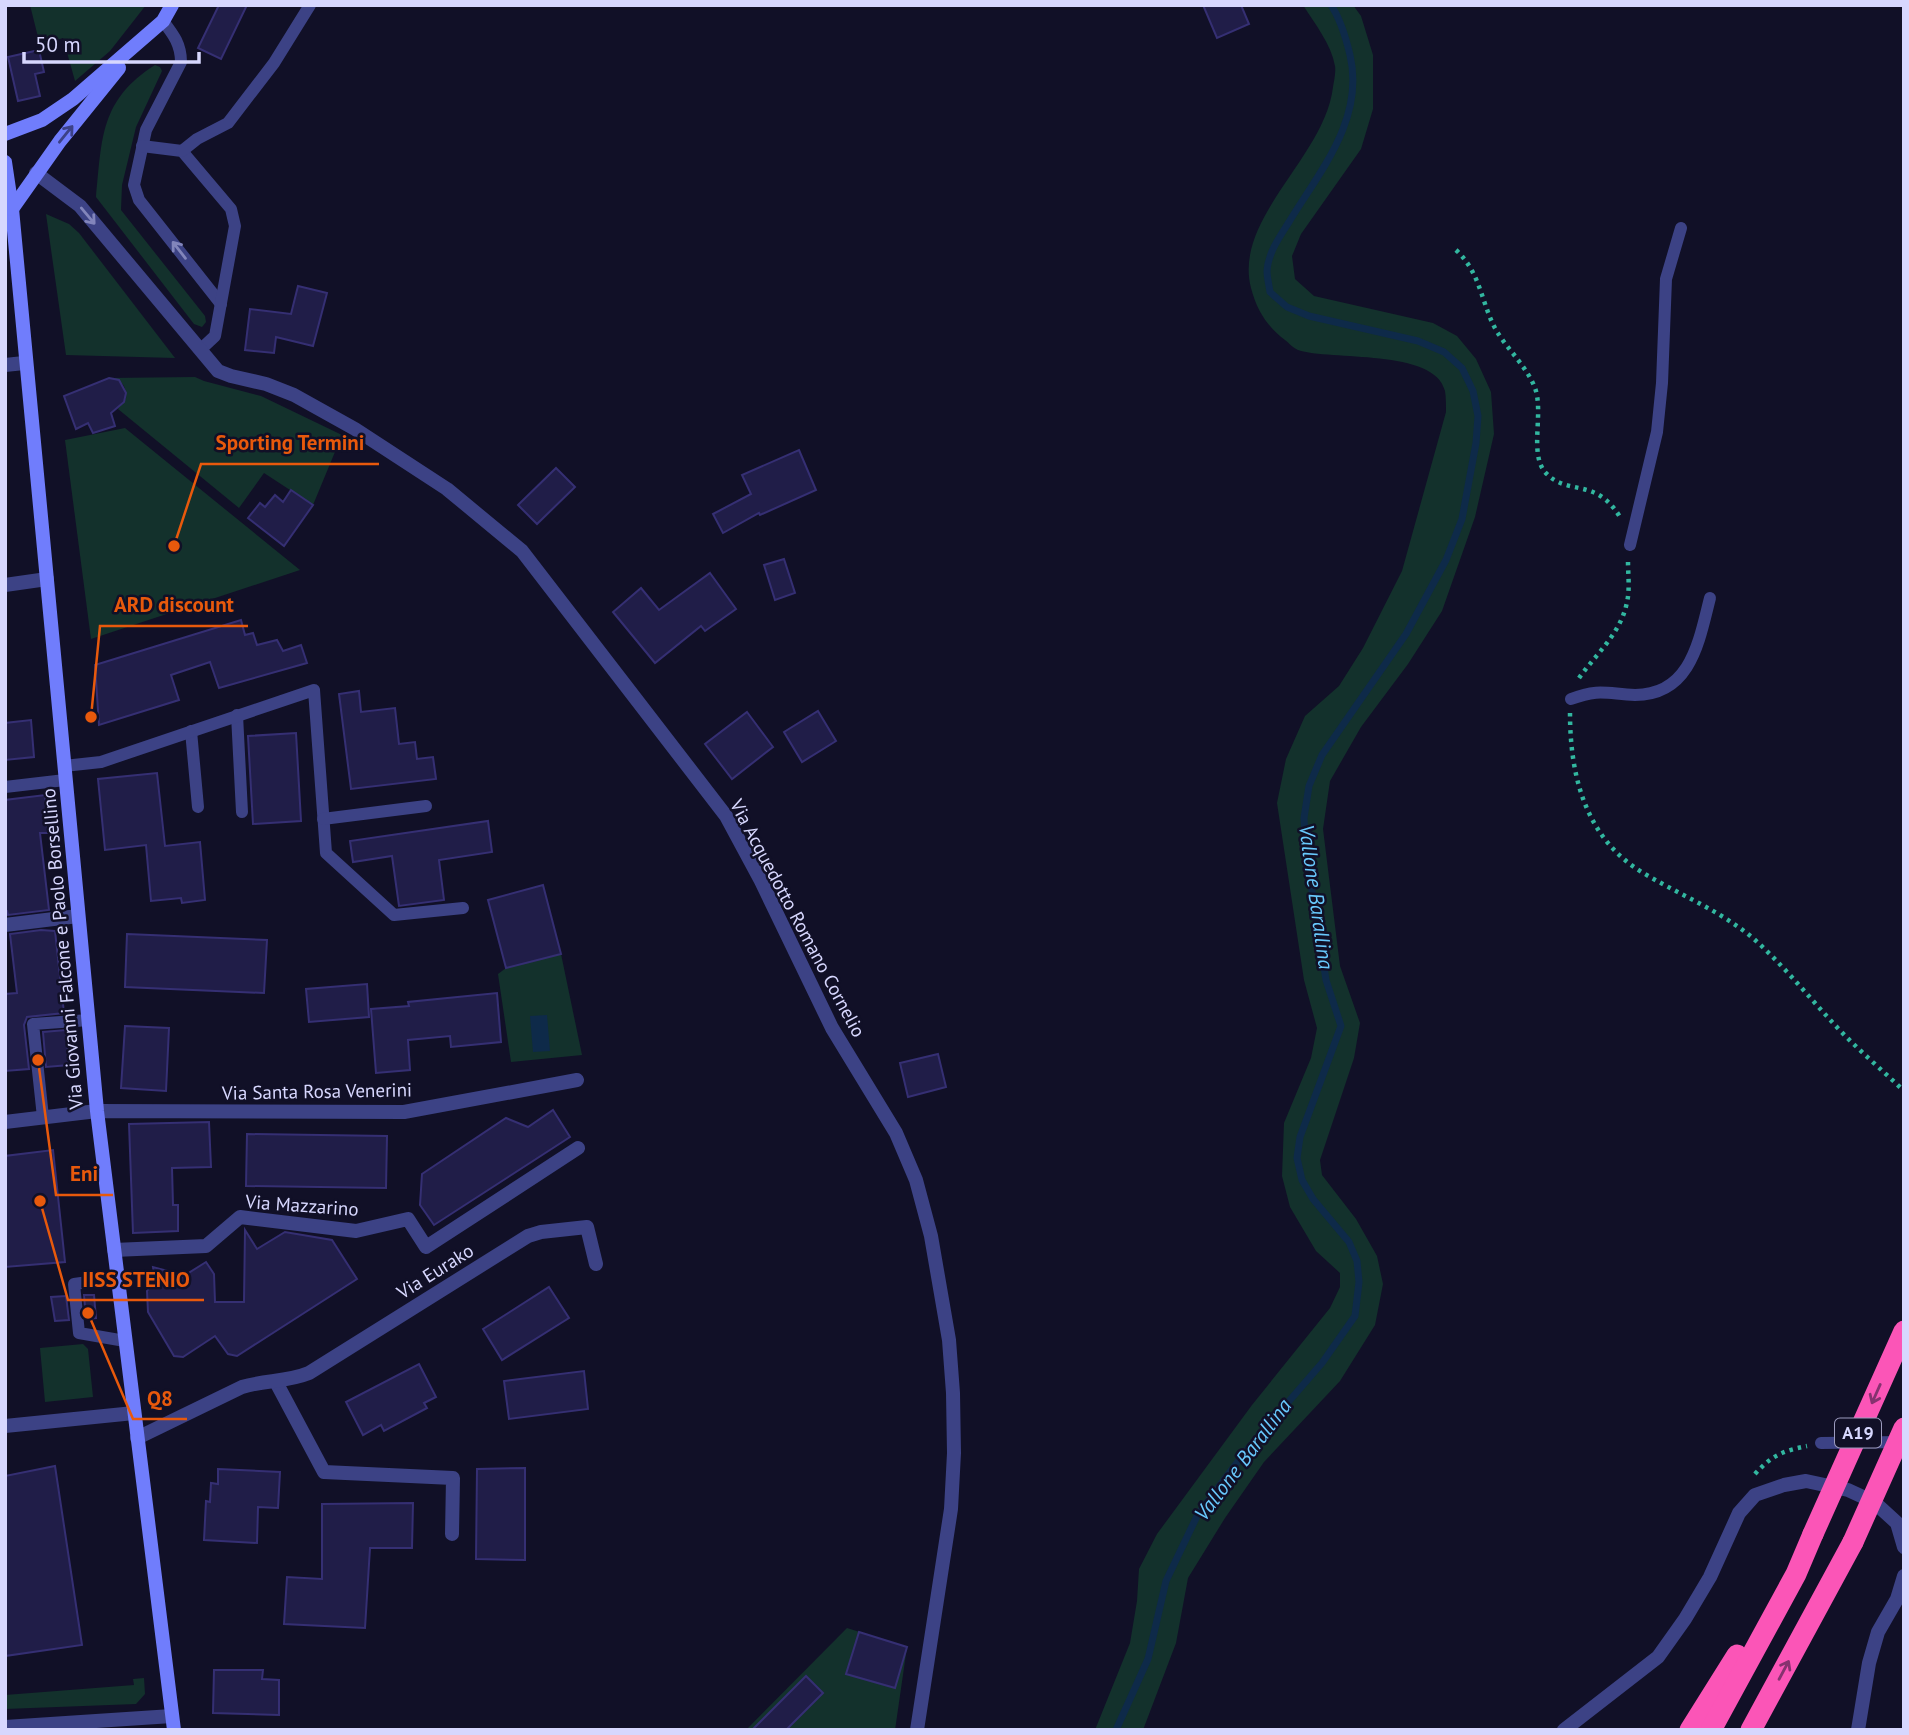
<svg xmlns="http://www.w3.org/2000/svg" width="1909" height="1735" viewBox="0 0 1909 1735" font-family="'PT Sans',sans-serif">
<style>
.green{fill:#13312c}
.water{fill:#0e2a49}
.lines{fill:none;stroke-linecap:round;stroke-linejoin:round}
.stream{stroke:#0e2a49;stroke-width:7}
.building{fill:#201d48;stroke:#352f73;stroke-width:2}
.path{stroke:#32b7a0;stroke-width:4.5;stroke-dasharray:3.5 5;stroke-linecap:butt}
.service{stroke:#3c4285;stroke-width:12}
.minor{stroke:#3c4285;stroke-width:14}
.secondary{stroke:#707dfc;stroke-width:14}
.motorway{stroke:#fb55b7;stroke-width:21}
.motorway-bridge{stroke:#fb55b7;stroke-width:21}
.oneway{stroke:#3c4187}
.oneway2{stroke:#8285bb}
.oneway3{stroke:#86326f}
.labels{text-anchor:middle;stroke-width:5;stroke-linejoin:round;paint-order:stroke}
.shield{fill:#111027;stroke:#9c9bbe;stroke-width:2}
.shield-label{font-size:18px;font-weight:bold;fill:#d7d7fe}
.street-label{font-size:19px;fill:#d7d7fe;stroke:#111027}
.water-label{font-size:21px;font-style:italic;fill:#68c8fc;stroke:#111027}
.leader{fill:none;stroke:#e8590c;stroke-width:2.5}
.callout-dot{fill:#e8590c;stroke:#111027;stroke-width:2.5}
.callout-label{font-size:21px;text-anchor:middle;font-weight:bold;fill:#e8590c;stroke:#111027;stroke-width:5;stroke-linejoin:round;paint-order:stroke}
</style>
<rect width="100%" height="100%" fill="#111027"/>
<g class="green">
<path d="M 30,5 L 146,5 L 110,51 L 75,81 L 63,38 L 40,45 Z"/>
<path d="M 1303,5 L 1353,5 L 1361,16 L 1373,55 L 1373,109 L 1361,149 L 1301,234 L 1292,256 L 1295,279 L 1314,296 L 1433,323 L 1457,336 L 1476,359 L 1491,392 L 1494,434 L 1475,517 L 1442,611 L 1408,664 L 1361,727 L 1330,781 L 1323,829 L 1340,966 L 1360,1023 L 1354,1058 L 1320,1160 L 1322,1175 L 1356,1219 L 1377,1256 L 1383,1284 L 1375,1325 L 1340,1381 L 1264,1462 L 1225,1518 L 1188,1578 L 1176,1643 L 1143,1730 L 1095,1730 L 1130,1643 L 1137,1601 L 1139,1569 L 1157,1534 L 1252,1405 L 1330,1308 L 1340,1287 L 1340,1273 L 1316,1251 L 1290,1207 L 1282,1176 L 1284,1123 L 1311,1058 L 1317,1028 L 1304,980 L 1277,803 L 1286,759 L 1305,716 L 1339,686 L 1363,648 L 1402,571 L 1446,412 C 1446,405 1446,397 1445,391 C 1435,348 1330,361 1298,350 C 1293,348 1289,343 1285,340 C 1267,326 1257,311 1251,288 C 1233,218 1325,157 1333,87 C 1334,81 1336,72 1335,66 C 1331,44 1315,24 1303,5 Z"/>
<path d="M 155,65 L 160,67 L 162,71 L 136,127 L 122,185 L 121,210 L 205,316 L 206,322 L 202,327 L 194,324 L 96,197 C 102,138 100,100 155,65 Z"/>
<path d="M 46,214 L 69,224 L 79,233 L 175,358 L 66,355 Z"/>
<path d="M 195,377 L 204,381 L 261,396 L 342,435 L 313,505 L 264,473 L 239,508 L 118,409 L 126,398 C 127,386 121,379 109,378 Z"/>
<path d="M 125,428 L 300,570 L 91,639 L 65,440 Z"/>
<path d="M 561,954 L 582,1055 L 511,1062 L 498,974 L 506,968 Z"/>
<path d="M 83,1344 L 88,1349 L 93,1397 L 45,1402 L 40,1348 Z"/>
<path d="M 847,1628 L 907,1647 L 895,1730 L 746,1730 Z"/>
<path d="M 144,1678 L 145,1694 L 136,1704 L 5,1709 L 5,1695 L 134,1685 L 133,1679 Z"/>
</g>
<path class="water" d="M 547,1015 L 550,1051 L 533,1052 L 530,1016 Z"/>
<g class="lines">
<path class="stream" d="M 1116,1730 L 1148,1659 L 1166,1581 L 1198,1514 L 1245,1452 L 1322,1363 L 1355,1316 L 1359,1282 L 1357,1261 L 1349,1242 L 1313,1199 L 1302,1180 L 1297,1158 L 1300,1137 L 1341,1026 L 1326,980 L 1306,852 L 1304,818 L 1309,786 L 1322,755 L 1406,634 L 1446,560 L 1462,519 L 1476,443 L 1478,416 L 1473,391 L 1462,368 L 1444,352 L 1418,341 L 1309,316 L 1287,307 L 1270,292 C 1269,285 1267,277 1267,271 C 1268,253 1280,236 1289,222 C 1320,171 1365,119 1350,55 C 1346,38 1341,20 1331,5"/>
</g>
<g class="building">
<path d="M 219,5 L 247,5 L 221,59 L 198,48 Z"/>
<path d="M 1203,5 L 1241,5 L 1249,24 L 1217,38 Z"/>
<path d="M 39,50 L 44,72 L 35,74 L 40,96 L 18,101 L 8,57 Z"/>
<path d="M 298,286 L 327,293 L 313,346 L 276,337 L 274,353 L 245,350 L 250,309 L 291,314 Z"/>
<path d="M 109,378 L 119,380 L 126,393 L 124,402 L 111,413 L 115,426 L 93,433 L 88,423 L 76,429 L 64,396 Z"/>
<path d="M 799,450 L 816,490 L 760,515 L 759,513 L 723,533 L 713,514 L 751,494 L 742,475 Z"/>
<path d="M 556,468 L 575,487 L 537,524 L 518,505 Z"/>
<path d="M 291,490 L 313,505 L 284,546 L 248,518 L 260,503 L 265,507 L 275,495 L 283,502 Z"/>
<path d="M 784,559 L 795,593 L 775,600 L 764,565 Z"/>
<path d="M 710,573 L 736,609 L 705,631 L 701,626 L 655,663 L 613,612 L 641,588 L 659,610 Z"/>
<path d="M 241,620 L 245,635 L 253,633 L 257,645 L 277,640 L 283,651 L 301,645 L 307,663 L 219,688 L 210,662 L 171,675 L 179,700 L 99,725 L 95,665 Z"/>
<path d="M 359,691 L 361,712 L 395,708 L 399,744 L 415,742 L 417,759 L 433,757 L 436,779 L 351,789 L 339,694 Z"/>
<path d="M 818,711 L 836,741 L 802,762 L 784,732 Z"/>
<path d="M 747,712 L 773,747 L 732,779 L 705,744 Z"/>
<path d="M 31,720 L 34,757 L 5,760 L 5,723 Z"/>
<path d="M 296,733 L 301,821 L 253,824 L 248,736 Z"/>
<path d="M 157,773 L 165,846 L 200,842 L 205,900 L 182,903 L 181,898 L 151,901 L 146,845 L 105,850 L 98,779 Z"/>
<path d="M 45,795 L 48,833 L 40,833 L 49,910 L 8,915 L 7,911 L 5,911 L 5,800 Z"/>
<path d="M 488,821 L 492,852 L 439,860 L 444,900 L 399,906 L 392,856 L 353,862 L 350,841 Z"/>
<path d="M 543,885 L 561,954 L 506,968 L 488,900 Z"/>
<path d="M 41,930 L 55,931 L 64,1013 L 27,1017 L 24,1025 L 29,1069 L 5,1071 L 5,994 L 17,993 L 10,934 Z"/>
<path d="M 127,934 L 267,940 L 264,993 L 125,987 Z"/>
<path d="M 367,984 L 369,1017 L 309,1022 L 306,989 Z"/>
<path d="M 497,993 L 501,1042 L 451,1047 L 450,1036 L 408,1040 L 410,1070 L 376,1073 L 371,1009 L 409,1006 L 408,1002 Z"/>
<path d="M 125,1026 L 169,1028 L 166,1091 L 121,1088 Z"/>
<path d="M 66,1030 L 69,1065 L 46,1067 L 43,1032 Z"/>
<path d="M 938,1054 L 946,1087 L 908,1097 L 900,1063 Z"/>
<path d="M 553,1110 L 570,1137 L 434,1225 L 420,1205 L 422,1174 L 506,1118 L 528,1127 Z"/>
<path d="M 209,1122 L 211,1167 L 172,1168 L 173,1205 L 178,1205 L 178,1231 L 133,1233 L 129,1124 Z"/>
<path d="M 247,1134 L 387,1136 L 386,1188 L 246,1186 Z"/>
<path d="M 53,1150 L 65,1262 L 5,1267 L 5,1156 Z"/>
<path d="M 245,1230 L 257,1249 L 285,1232 L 332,1240 L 357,1279 L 237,1356 L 228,1354 L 215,1336 L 183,1357 L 174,1356 L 148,1312 L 147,1291 L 155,1280 L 153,1267 L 179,1274 L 179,1279 L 206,1262 L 214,1274 L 215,1302 L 244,1302 Z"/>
<path d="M 549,1287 L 569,1318 L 502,1360 L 483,1329 Z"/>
<path d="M 84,1295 L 94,1295 L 96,1318 L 86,1319 Z"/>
<path d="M 66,1296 L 69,1320 L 55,1321 L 51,1297 Z"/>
<path d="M 419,1364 L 436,1397 L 424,1403 L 427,1408 L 384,1431 L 381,1425 L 363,1435 L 346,1402 Z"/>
<path d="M 584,1371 L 588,1409 L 509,1419 L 504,1381 Z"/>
<path d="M 55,1466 L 82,1645 L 5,1656 L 5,1476 Z"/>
<path d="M 525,1468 L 525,1560 L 476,1559 L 477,1469 Z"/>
<path d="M 218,1469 L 280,1472 L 278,1508 L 258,1507 L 257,1543 L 204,1540 L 206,1501 L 210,1502 L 211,1483 L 218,1484 Z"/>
<path d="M 413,1503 L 412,1548 L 370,1548 L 365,1628 L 284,1624 L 287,1577 L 322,1579 L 322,1504 Z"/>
<path d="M 859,1632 L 907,1647 L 895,1688 L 846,1674 Z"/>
<path d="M 214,1670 L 263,1670 L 262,1679 L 279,1680 L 279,1715 L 213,1713 Z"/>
<path d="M 806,1676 L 823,1693 L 786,1730 L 752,1730 Z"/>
</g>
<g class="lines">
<g class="path">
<path d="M 1456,250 C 1481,273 1481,303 1496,330 C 1508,350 1527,367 1535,388 C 1544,413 1529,453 1545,472 C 1567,497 1595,476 1620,517"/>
<path d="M 1579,678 C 1597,653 1621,633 1627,602 C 1630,589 1628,575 1628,562"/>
<path d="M 1570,713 C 1570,777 1586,840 1645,874 C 1682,896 1721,911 1754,939 C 1783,965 1808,996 1834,1024 C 1856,1048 1881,1069 1904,1091"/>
<path d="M 1755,1474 C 1772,1455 1783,1451 1807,1446"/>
</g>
<g class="service">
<path d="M 163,21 C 173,34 181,44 181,62 L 146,130 L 134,185 L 139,200 L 221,304"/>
<path d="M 142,146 L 182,151 L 231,209 L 235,226 L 215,336 L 200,350"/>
<path d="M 182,151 L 197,139 L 228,123 L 274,63 L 310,5"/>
<path d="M 1630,545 L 1657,432 L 1662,383 L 1666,279 L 1681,228"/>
<path d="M 1571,699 C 1599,688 1608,694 1635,695 C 1691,695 1699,641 1710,598"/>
<path d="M 237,715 L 242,812"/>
<path d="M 191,731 L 198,807"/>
<path d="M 64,766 L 101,762 L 314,690 L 326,853 L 394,915 L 463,908"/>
<path d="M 5,787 L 65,780"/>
<path d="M 323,819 L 426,806"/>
<path d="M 43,1117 L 33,1024 L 89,1020"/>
<path d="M 117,1278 L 74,1284 L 79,1333 L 125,1341"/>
<path d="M 1821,1443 L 1901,1442"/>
</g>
<g class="minor">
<path d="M 36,173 L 80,206 L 218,371 L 231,376 L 266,384 L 294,395 L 355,429 L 447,489 L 522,551 L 726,816 L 761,881 L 832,1028 L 896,1133 L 916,1180 L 931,1236 L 949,1340 L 953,1393 L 954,1453 L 951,1509 L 917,1730"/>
<path d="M 5,365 L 24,363"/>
<path d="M 5,585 L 47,579"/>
<path d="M 5,925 L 78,916"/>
<path d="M 5,1122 L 97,1111 L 404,1112 L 577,1080"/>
<path d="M 114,1250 L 206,1246 L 240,1217 L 356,1231 L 408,1219 L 426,1247 L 578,1148"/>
<path d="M 276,1382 L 324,1472 L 453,1478 L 452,1534"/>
<path d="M 5,1426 L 134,1413"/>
<path d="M 137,1438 L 242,1387 C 265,1380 287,1382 309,1373 L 528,1236 L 541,1232 L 587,1227 L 596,1264"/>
<path d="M 5,1727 L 172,1716"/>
<path d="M 1564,1730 L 1658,1657 L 1685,1619 L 1710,1577 L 1739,1513 L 1755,1495 L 1784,1485 L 1806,1481 L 1848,1490 L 1874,1502 L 1897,1523 L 1904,1547"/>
<path d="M 1858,1730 L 1869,1663 L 1878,1632 L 1897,1599 L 1904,1576"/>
</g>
<g class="secondary">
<path d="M 5,134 L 42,120 L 73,99 L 163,21 L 172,5"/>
<path d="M 5,162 L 12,209 L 97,1111 L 174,1730"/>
<path d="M 12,209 L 60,141 L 119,68"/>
</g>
<g class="motorway">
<path d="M 1690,1730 L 1737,1655"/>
<path d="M 1711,1730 L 1796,1574 L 1813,1534"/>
<path d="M 1751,1730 L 1853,1542"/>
</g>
<g class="motorway-bridge">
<path d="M 1813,1534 L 1904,1331"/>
<path d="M 1853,1542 L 1904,1428"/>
</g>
</g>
<defs><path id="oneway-shaft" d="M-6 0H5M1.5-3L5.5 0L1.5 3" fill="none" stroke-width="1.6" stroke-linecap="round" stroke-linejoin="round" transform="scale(1.75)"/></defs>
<use class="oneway" href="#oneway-shaft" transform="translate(66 134) rotate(-51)"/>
<g class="oneway2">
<use href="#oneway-shaft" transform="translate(88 216) rotate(50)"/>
<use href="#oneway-shaft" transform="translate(179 250) rotate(-128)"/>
</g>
<g class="oneway3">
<use href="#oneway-shaft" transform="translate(1876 1394) rotate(114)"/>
<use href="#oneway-shaft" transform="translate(1784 1670) rotate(-62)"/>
</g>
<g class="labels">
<rect class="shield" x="1835" y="1418.5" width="46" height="29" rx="5"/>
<g class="shield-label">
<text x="1858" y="1439">A19</text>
</g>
<g class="street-label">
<text transform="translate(798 918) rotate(62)" y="7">Via Acquedotto Romano Cornelio</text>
<text transform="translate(62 949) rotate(-95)" y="7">Via Giovanni Falcone e Paolo Borsellino</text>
<text transform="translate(317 1091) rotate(-1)" y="7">Via Santa Rosa Venerini</text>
<text transform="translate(302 1205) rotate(4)" y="7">Via Mazzarino</text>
<text transform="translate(435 1271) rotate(-32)" y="7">Via Eurako</text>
</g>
<g class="water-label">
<text transform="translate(1316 897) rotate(82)" y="7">Vallone Barallina</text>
<text transform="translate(1243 1460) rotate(-53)" y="7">Vallone Barallina</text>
</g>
</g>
<path class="leader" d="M174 546L201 464H379M91 717L100 626H248M38 1060L56 1195H113M40 1201L68 1300H204M88 1313L133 1419H187"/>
<g class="callout-dot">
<circle cx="174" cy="546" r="7"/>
<circle cx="91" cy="717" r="7"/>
<circle cx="38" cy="1060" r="7"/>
<circle cx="40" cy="1201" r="7"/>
<circle cx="88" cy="1313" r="7"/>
</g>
<g class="callout-label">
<text x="290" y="450">Sporting Termini</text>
<text x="174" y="612">ARD discount</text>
<text x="84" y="1181">Eni</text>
<text x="136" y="1287">IISS STENIO</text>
<text x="160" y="1406">Q8</text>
</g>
<rect width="1909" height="1735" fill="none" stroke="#d7d7fe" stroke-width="14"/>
<path d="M24 52v10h175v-10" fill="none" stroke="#d7d7fe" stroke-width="3.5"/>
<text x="35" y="52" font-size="21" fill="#d7d7fe" stroke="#111027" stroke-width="5" paint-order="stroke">50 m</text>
</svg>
